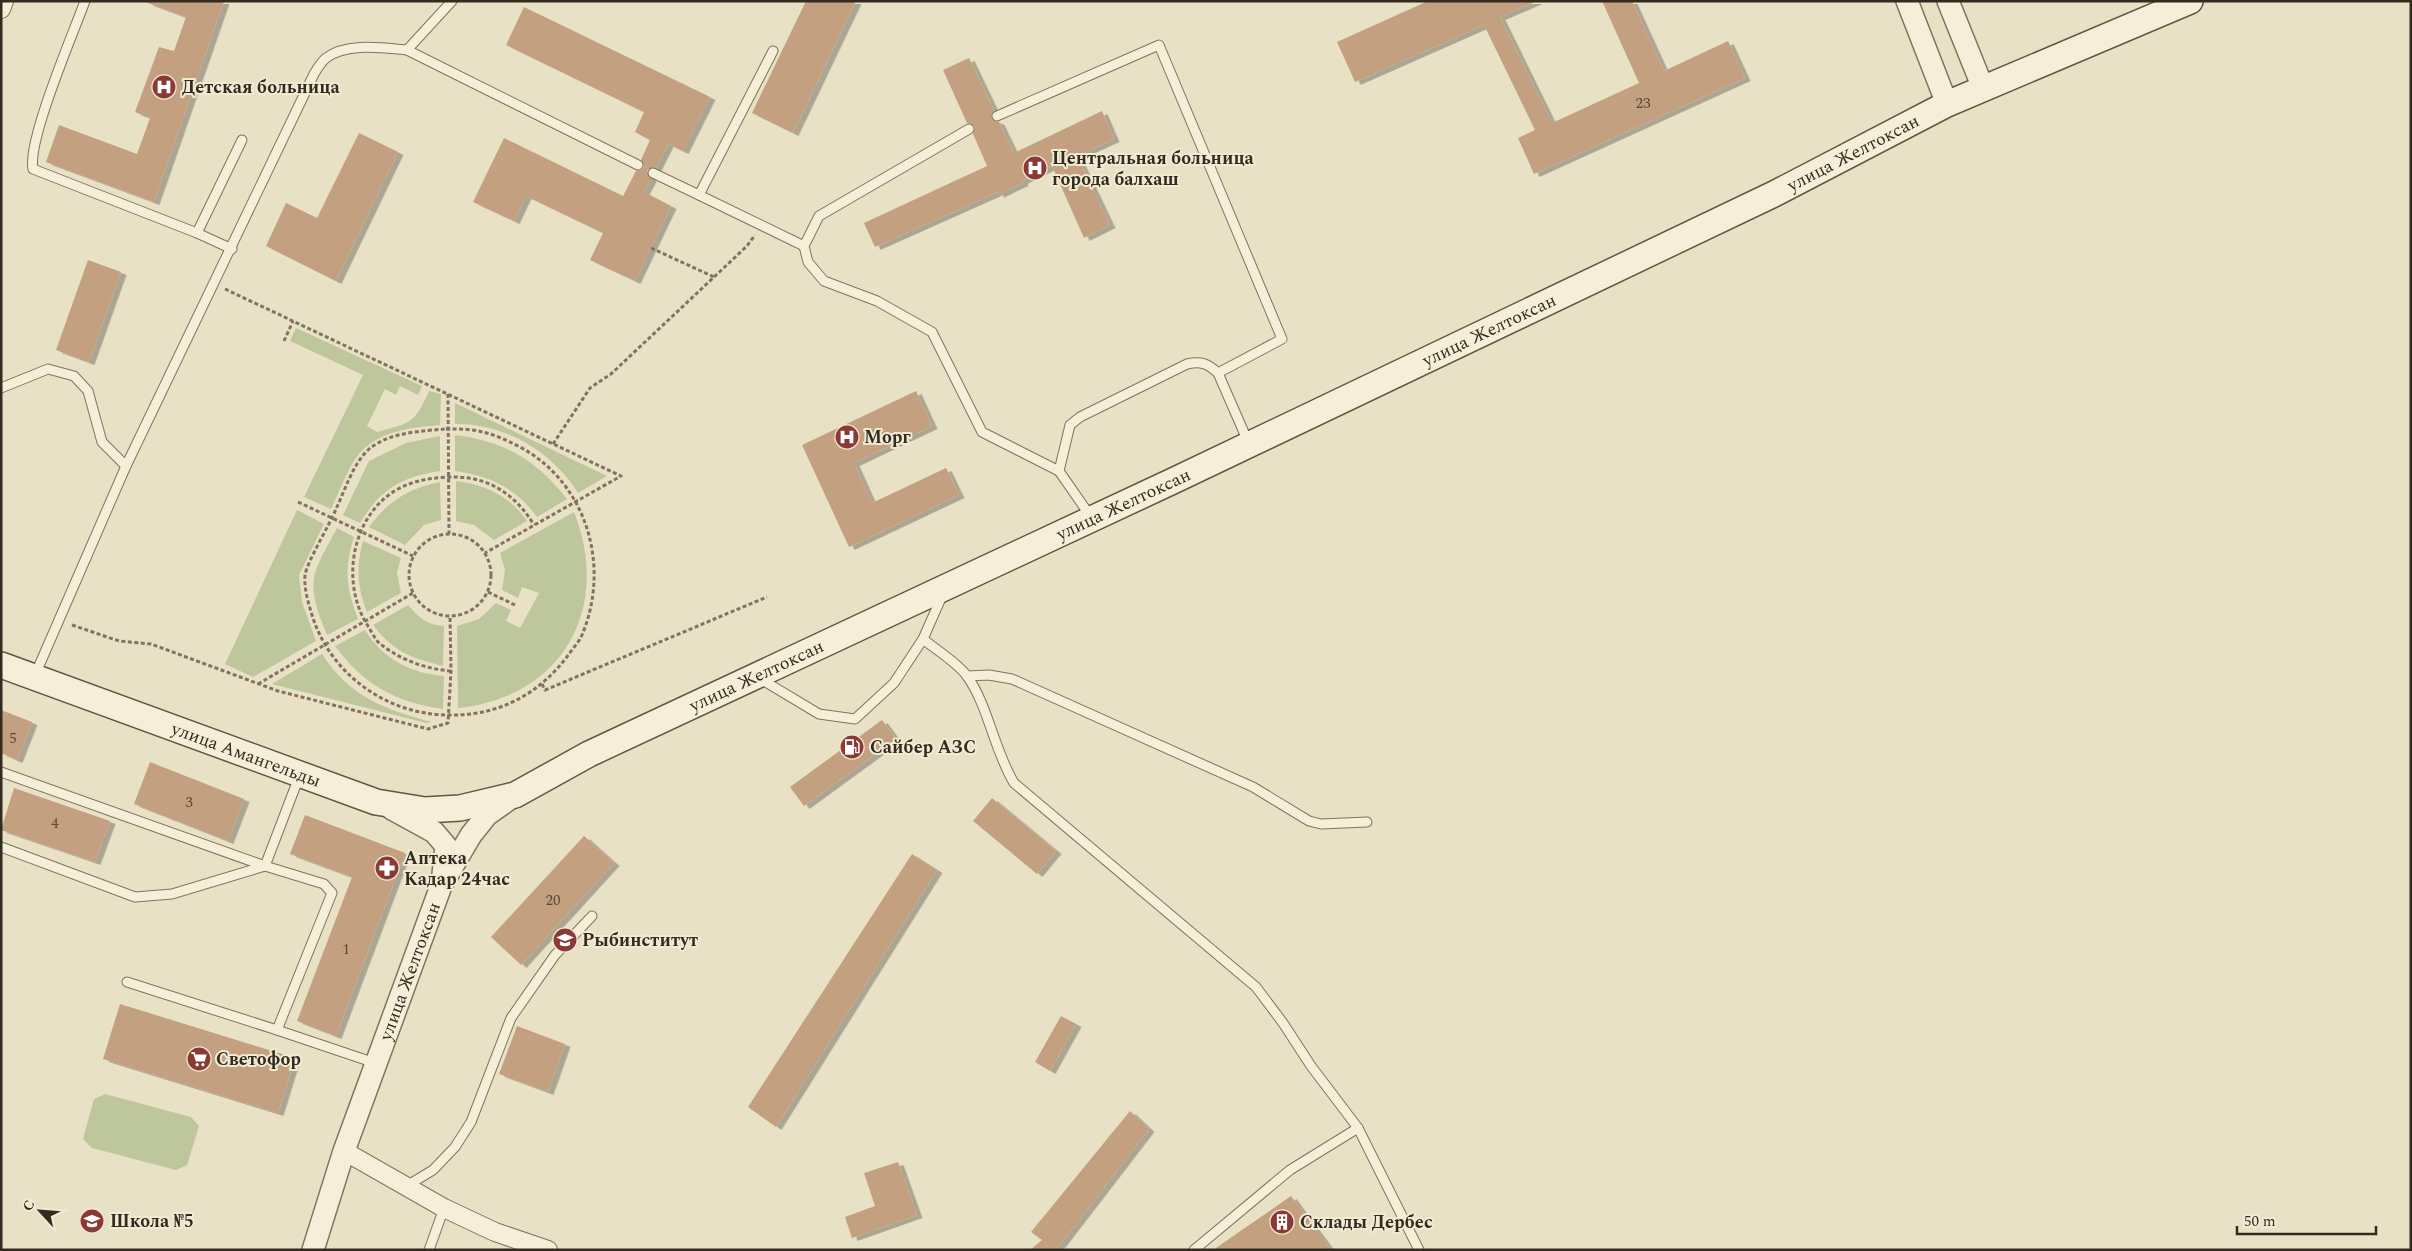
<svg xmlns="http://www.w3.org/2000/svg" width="2412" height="1251" viewBox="0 0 2412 1251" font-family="Spectral,serif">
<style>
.green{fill:#bec69b}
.building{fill:#c3a080;filter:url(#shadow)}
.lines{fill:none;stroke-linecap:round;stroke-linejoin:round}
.service-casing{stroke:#82735e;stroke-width:11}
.minor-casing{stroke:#82735e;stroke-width:20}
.tertiary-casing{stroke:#82735e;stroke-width:24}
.secondary-casing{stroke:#645541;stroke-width:28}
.path{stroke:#82735e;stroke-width:3;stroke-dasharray:4 2.5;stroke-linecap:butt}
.service{stroke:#f5eed8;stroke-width:9}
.minor{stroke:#f5eed8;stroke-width:18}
.tertiary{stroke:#f5eed8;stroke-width:21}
.secondary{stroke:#f5eed8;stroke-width:25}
.labels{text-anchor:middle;stroke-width:4;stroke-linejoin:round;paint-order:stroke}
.number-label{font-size:15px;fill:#584838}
.poi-label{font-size:18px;font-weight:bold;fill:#342b20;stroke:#f1ebd4;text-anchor:start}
.street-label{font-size:18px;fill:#342b20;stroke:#f1ebd4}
</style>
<defs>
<filter id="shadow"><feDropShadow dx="5.5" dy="3" stdDeviation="0" flood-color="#0004"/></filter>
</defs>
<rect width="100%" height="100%" fill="#e9e1c6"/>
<g class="green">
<path d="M 296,328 L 422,386 L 418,395 L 400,386 L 396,395 L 385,389 L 367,426 L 377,432 C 411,423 415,423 429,391 L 441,394 L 440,425 C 413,427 378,431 359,454 C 348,467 339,493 331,509 L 304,497 L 363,375 L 290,341 Z"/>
<path d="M 455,403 L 607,476 L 578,493 C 553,452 504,423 455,424 Z"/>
<path d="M 455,435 C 505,441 536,460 567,499 L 537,517 C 516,488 490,476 455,471 Z"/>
<path d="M 440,436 L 440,471 C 401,477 381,489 360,523 L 343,515 L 369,461 L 406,443 Z"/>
<path d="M 456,481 C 486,485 510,496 527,521 L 494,540 L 474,525 L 456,521 Z"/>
<path d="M 440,482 L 441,520 L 424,525 L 405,545 L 369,527 C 388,501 409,488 440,482 Z"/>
<path d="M 297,510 L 324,524 L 299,575 L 302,602 L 316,641 L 253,677 L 225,664 Z"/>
<path d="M 574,512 C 612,608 563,697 458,708 L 457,626 L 479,619 L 496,603 L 511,610 L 506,621 L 520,628 L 539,593 L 522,587 L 518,598 L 502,590 L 505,570 L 500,553 Z"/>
<path d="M 337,528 L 354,537 C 344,569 346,587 358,619 L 327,635 C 320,617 311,597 314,578 C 316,564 330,542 337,528 Z"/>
<path d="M 363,541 L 401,558 L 397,573 L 401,593 L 367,612 C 357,588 356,566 363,541 Z"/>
<path d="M 408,605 C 419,618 427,625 444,626 L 443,666 C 411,658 394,652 373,625 Z"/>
<path d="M 365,630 C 383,659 410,673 444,676 L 443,709 C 395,702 364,685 335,646 Z"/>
<path d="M 322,654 C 350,697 384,709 431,722 L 426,723 L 272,684 Z"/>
<path d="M 105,1094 L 191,1117 L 199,1126 L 187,1165 L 176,1170 L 92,1148 L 83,1139 L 94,1099 Z"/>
</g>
<g class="building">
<path d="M 148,1 L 224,1 L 154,202 L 46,162 L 59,125 L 137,154 L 150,118 L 135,112 L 159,47 L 174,51 L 186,17 L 148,3 Z"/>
<path d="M 806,1 L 856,1 L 793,133 L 752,113 Z"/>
<path d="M 1428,1 L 1537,1 L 1500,17 L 1552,123 L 1639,83 L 1602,1 L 1632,1 L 1664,71 L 1728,41 L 1745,78 L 1534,174 L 1518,138 L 1535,130 L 1484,25 L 1355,82 L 1337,42 Z"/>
<path d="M 524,7 L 710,97 L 683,151 L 668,144 L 656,168 L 650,168 L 647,171 L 651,179 L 644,192 L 671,206 L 635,281 L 590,260 L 603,233 L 526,196 L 514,221 L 473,202 L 504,138 L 623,196 L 636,171 L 641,170 L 644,167 L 641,160 L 650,140 L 635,132 L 644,112 L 506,45 Z"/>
<path d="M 969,58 L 994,110 L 991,115 L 992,119 L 999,122 L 1014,153 L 1102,111 L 1114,139 L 1077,156 L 1110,225 L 1084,238 L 1052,166 L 1022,181 L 1023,183 L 1012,188 L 998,195 L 998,192 L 875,247 L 864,223 L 987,166 L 973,134 L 975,126 L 967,123 L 943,70 Z"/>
<path d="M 359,133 L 398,152 L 336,281 L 266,246 L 286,203 L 317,218 Z"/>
<path d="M 88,260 L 121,272 L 89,362 L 56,350 Z"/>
<path d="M 916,391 L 932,426 L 854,463 L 872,503 L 946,468 L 959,495 L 849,547 L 802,445 Z"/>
<path d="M 1,710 L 32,722 L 17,760 L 1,753 Z"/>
<path d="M 882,720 L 896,739 L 804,806 L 790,787 Z"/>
<path d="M 150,762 L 244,799 L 228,841 L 134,804 Z"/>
<path d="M 14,788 L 110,821 L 95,862 L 1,830 Z"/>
<path d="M 992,798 L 1056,851 L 1037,874 L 973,821 Z"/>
<path d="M 305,815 L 405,853 L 336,1036 L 297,1021 L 352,877 L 290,854 Z"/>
<path d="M 584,836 L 614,863 L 521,965 L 491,937 Z"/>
<path d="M 912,854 L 937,870 L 776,1127 L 748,1107 Z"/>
<path d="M 120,1004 L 295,1058 L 278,1113 L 103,1059 Z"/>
<path d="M 1061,1016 L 1076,1024 L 1050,1071 L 1035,1062 Z"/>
<path d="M 517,1026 L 565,1044 L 548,1092 L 499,1074 Z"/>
<path d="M 1130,1111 L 1149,1129 L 1059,1246 L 1055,1250 L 1030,1250 L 1042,1240 L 1031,1232 Z"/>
<path d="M 898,1162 L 917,1215 L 852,1238 L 845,1217 L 875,1206 L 864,1173 Z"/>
<path d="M 1291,1196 L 1331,1250 L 1213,1250 Z"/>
</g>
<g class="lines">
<defs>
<g id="service">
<path d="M 85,1 C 73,34 27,141 33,169 L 197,233 L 232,249"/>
<path d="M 407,50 L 638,165"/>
<path d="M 773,51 L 699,195 L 804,246"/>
<path d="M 997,116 L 1159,45 L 1282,339 L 1218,373 L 1249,444"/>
<path d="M 969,129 L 819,216 L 804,246 L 808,262 L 824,281 L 877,301 L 932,332 L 982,432 L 1059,471 L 1091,517"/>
<path d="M 653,173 L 699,195"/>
<path d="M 197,233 L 242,140"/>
<path d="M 1,388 L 48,369 L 74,376 L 88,391 L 102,442 L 126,466"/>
<path d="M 1059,471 L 1070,425 L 1080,417 L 1187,364 C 1201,361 1207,363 1218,373"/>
<path d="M 923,639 C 935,649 958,663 967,676 C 988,705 994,750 1014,783 L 1256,987 L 1283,1023 L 1311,1066 L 1358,1128 L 1419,1250"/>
<path d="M 35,675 L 126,466 L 314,74 C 317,69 321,62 326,58 C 347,42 383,48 407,50 L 452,1"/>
<path d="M 967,676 L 989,675 L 1012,679 L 1253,787 L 1309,821 L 1321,824 L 1367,822"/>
<path d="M 759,678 L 819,714 L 855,719 L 894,683 L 923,639 L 942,596"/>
<path d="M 1,772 L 265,866 L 324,884 L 332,893 L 277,1030 L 127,982"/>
<path d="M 1,847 L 135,897 L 172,894 L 265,866 L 299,777"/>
<path d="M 277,1030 L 375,1063"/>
<path d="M 405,1187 L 433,1170 L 455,1147 L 471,1122 L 511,1018 L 555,955 L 592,916"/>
<path d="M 429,1250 L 444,1208"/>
<path d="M 1194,1250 L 1290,1170 L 1358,1128"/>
</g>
<g id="minor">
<path d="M 1,9 L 4,1"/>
<path d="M 344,1151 L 444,1208 L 495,1232 L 548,1250"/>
</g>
<g id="tertiary">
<path d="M 1907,1 L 1947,104"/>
<path d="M 1948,1 L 1983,88"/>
<path d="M 392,809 L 434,832 L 446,846 L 443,874"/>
<path id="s1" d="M 313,1250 L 344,1151 L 441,886 L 471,835 L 487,815 L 511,798"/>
</g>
<g id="secondary">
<path id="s2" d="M 1,665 L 376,802 L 425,810 L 460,808 L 515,795 L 589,754 L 1175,480 L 1774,194 L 1947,104 L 2190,1"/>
</g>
</defs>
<use href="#service" class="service-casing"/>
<use href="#minor" class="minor-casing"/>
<use href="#tertiary" class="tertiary-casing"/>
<use href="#secondary" class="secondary-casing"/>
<g class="path">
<path d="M 651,248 L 714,277"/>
<path d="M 225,289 L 621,476 L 485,553"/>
<path d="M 284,341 L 293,321"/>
<path d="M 448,394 L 449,534"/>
<path d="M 446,429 C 477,428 493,433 520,447 C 587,483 611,566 582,635 C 579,642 573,648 569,654 C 540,694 499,716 449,715 C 387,715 330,674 312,615 C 308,602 304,589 305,575 C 307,562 330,524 336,509 C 345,490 353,464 368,450 C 388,432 422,431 446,429 Z"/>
<path d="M 553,444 L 590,388 L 611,374 L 747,246 L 755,235"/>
<path d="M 298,502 L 413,556"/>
<circle cx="450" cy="575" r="41"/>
<path d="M 488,592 L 515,605"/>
<path d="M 72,625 L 119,641 L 151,644 L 278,691 L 428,729 L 448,723 L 451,671 L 450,616"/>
<path d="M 451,671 C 425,669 398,659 378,642 C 374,637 371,631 368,626 C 340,583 351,515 398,489 C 416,479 438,477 457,477 C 492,478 517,497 534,525"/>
<path d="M 258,684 L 413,593"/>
<path d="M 542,684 L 545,690 L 767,597"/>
</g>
<use href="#service" class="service"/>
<use href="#minor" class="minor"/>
<use href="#tertiary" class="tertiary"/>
<use href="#secondary" class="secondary"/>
</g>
<defs>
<symbol id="hospital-disc" viewBox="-11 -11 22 22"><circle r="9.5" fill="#8b3934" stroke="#f1ebd4"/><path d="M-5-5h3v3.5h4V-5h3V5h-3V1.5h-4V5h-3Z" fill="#fff"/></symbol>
<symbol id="fuel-disc" viewBox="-11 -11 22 22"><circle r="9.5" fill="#8b3934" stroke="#f1ebd4"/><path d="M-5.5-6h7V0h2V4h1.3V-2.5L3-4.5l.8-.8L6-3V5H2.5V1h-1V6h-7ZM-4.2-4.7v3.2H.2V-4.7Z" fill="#fff"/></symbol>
<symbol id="pharmacy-disc" viewBox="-11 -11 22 22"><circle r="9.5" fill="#8b3934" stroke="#f1ebd4"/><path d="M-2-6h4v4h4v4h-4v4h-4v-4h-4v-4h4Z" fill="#fff"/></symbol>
<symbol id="university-disc" viewBox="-11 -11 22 22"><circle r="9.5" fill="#8b3934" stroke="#f1ebd4"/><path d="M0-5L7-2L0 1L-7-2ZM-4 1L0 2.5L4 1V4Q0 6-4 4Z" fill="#fff"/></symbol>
<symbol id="supermarket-disc" viewBox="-11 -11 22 22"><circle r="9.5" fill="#8b3934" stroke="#f1ebd4"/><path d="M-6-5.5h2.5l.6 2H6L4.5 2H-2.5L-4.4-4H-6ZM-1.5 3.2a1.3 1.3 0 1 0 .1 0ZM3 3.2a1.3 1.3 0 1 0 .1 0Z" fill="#fff"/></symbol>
<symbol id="school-disc" viewBox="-11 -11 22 22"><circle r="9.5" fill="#8b3934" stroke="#f1ebd4"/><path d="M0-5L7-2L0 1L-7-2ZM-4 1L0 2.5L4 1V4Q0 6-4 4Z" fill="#fff"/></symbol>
<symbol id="building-disc" viewBox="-11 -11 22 22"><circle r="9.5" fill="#8b3934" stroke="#f1ebd4"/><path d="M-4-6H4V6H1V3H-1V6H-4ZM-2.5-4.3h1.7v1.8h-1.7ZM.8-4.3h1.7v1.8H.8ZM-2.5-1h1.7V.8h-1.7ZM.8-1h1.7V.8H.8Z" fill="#fff"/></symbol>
</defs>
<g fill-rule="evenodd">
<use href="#hospital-disc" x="150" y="73" width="28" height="28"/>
<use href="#hospital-disc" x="1021" y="154" width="28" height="28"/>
<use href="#hospital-disc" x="833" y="423" width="28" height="28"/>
<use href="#fuel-disc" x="838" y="733" width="28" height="28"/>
<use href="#pharmacy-disc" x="373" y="854" width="28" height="28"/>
<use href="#university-disc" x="551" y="926" width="28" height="28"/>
<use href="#supermarket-disc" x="185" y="1045" width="28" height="28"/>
<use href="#school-disc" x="78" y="1207" width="28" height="28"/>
<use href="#building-disc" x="1268" y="1208" width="28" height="28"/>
</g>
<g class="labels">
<g class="number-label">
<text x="1643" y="108">23</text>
<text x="13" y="743">5</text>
<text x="189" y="807">3</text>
<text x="55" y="828">4</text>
<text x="553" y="905">20</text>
<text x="346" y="954">1</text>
</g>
<g class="poi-label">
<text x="182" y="93">Детская больница</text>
<text x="1052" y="164">Центральная больница<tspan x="1052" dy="21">города балхаш</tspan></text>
<text x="864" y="443">Морг</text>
<text x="870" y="753">Сайбер АЗС</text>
<text x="404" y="864">Аптека<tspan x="404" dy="21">Кадар 24час</tspan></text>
<text x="582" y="946">Рыбинститут</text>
<text x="216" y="1065">Светофор</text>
<text x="110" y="1227">Школа №5</text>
<text x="1300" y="1228">Склады Дербес</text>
</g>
<g class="street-label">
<text dy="6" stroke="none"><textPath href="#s2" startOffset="2025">улица Желтоксан</textPath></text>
<text dy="6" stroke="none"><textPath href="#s2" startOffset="1620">улица Желтоксан</textPath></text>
<text dy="6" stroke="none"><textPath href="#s2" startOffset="1215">улица Желтоксан</textPath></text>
<text dy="6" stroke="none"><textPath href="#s2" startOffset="810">улица Желтоксан</textPath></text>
<text dy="6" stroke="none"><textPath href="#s2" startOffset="261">улица Амангельды</textPath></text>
<text dy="6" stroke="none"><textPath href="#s1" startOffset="295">улица Желтоксан</textPath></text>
</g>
</g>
<rect width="2412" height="1251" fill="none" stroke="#342b20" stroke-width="5"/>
<g transform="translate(40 1211) rotate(296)" stroke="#f1ebd4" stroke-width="4" paint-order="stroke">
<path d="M0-4L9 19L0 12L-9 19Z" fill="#342b20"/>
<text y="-8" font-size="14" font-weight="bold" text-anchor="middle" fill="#342b20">С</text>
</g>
<path d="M2237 1226v8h139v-8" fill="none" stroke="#342b20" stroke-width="2.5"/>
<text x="2244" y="1226" font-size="15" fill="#342b20" stroke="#f1ebd4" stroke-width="4" paint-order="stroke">50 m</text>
</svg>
